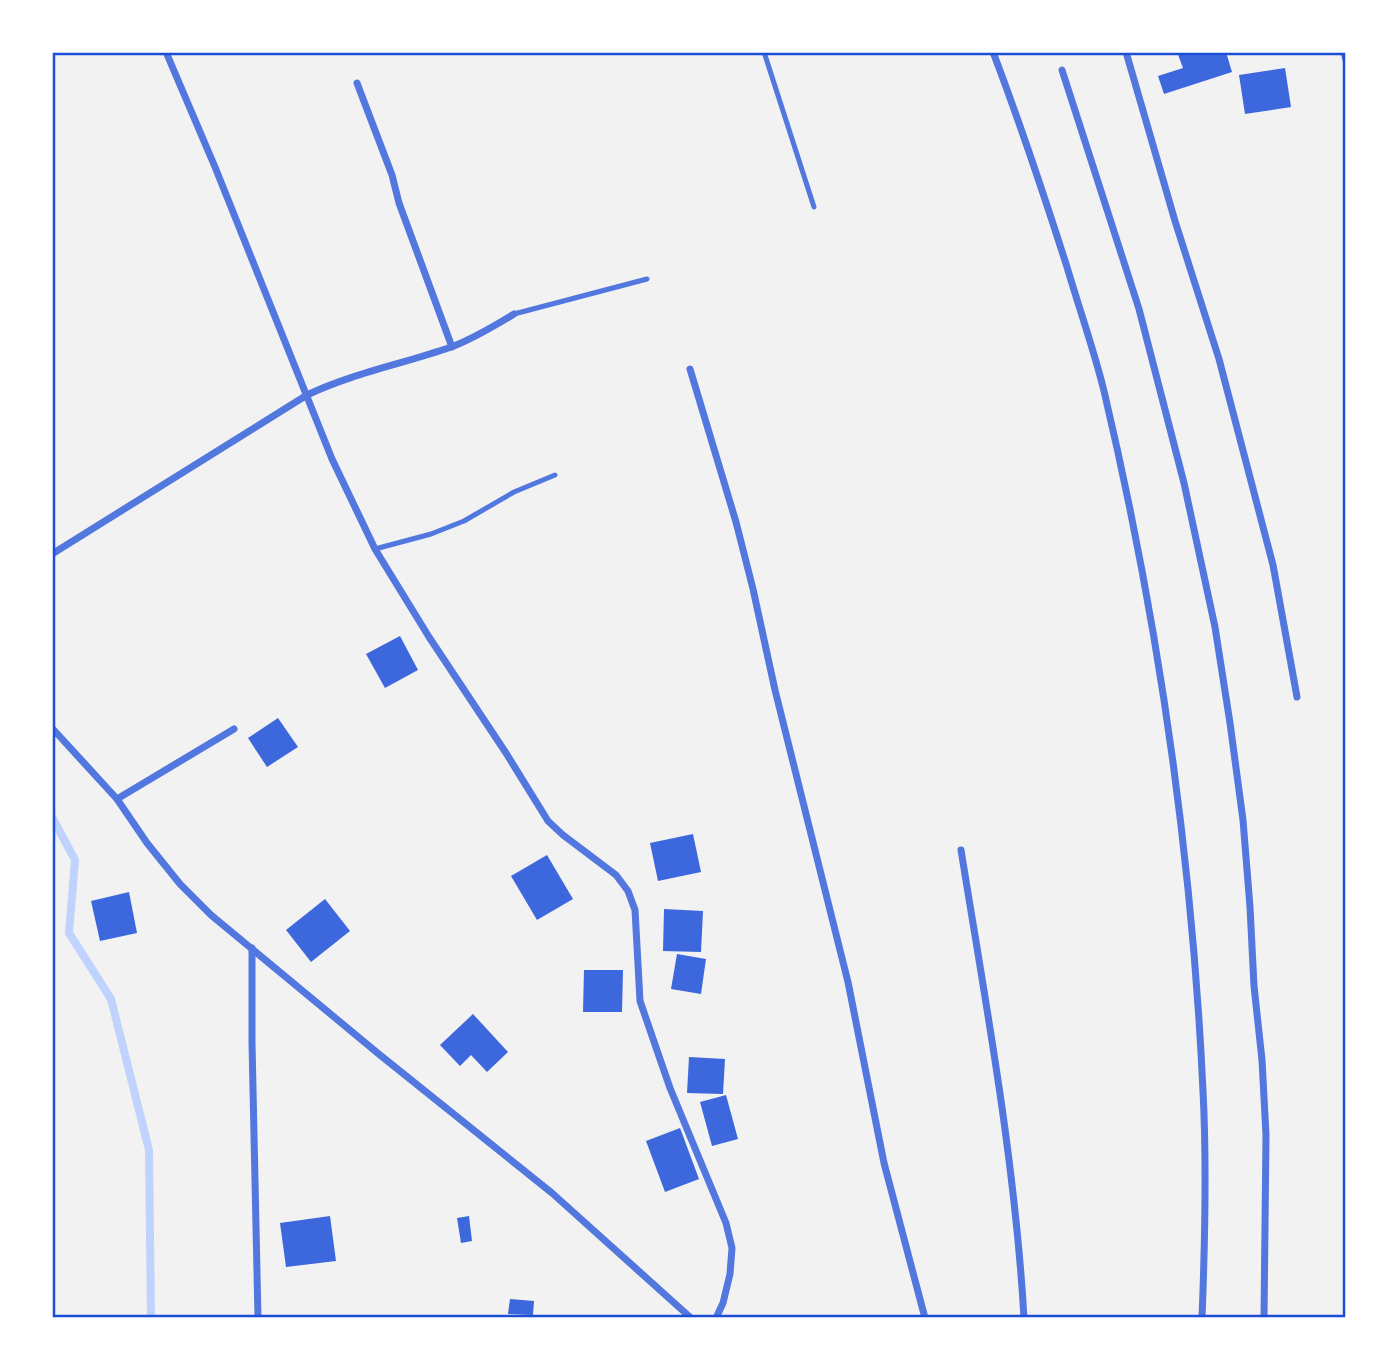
<svg xmlns="http://www.w3.org/2000/svg" width="1398" height="1370" viewBox="0 0 1398 1370" font-family="Overpass,sans-serif">
<style>
.lines{fill:none;stroke-linecap:round;stroke-linejoin:round}
.stream{stroke:#bfd3fe;stroke-width:8}
.building{fill:#3d67dc}
.service{stroke:#5277de;stroke-width:5}
.minor{stroke:#5277de;stroke-width:7}
.neatline{fill:none;stroke:#1d4ed8;stroke-width:2.5}
</style>
<rect width="100%" height="100%" fill="#f2f2f2"/>
<g class="lines">
<path class="stream" d="M 52,817 L 75,860 L 69,933 L 111,999 L 149,1150 L 151,1318"/>
</g>
<g class="building">
<path d="M 1177,52 L 1226,52 L 1232,72 L 1164,94 L 1158,76 L 1183,68 Z"/>
<path d="M 1285,68 L 1291,107 L 1245,114 L 1239,75 Z"/>
<path d="M 400,636 L 418,670 L 385,688 L 366,654 Z"/>
<path d="M 278,718 L 298,747 L 267,767 L 248,738 Z"/>
<path d="M 693,834 L 701,872 L 658,881 L 650,843 Z"/>
<path d="M 547,855 L 573,899 L 537,920 L 511,876 Z"/>
<path d="M 129,892 L 137,933 L 100,941 L 91,901 Z"/>
<path d="M 325,899 L 350,931 L 311,962 L 286,930 Z"/>
<path d="M 664,909 L 703,911 L 701,952 L 663,951 Z"/>
<path d="M 677,954 L 706,959 L 701,994 L 671,989 Z"/>
<path d="M 584,970 L 623,970 L 622,1012 L 583,1012 Z"/>
<path d="M 473,1014 L 508,1052 L 487,1072 L 471,1055 L 460,1066 L 440,1045 Z"/>
<path d="M 689,1057 L 725,1059 L 723,1094 L 687,1093 Z"/>
<path d="M 726,1095 L 738,1139 L 712,1146 L 700,1102 Z"/>
<path d="M 680,1128 L 699,1179 L 665,1192 L 646,1141 Z"/>
<path d="M 330,1216 L 336,1261 L 286,1267 L 280,1223 Z"/>
<path d="M 469,1216 L 472,1241 L 461,1243 L 457,1218 Z"/>
<path d="M 510,1299 L 534,1301 L 533,1315 L 508,1314 Z"/>
</g>
<g class="lines">
<g class="service">
<path d="M 764,52 L 814,207"/>
<path d="M 514,314 L 647,279"/>
<path d="M 375,549 L 431,534 L 464,521 L 514,492 L 555,475"/>
</g>
<g class="minor">
<path d="M 166,52 L 215,167 L 332,459 L 375,549 L 429,637 L 506,753 L 548,821 L 563,835 L 616,875 L 628,891 L 635,910 L 640,1001 L 670,1088 L 726,1223 L 732,1248 L 730,1274 L 723,1303 L 716,1318"/>
<path d="M 993,52 C 1020,123 1044,195 1067,267 C 1079,308 1094,350 1104,391 C 1158,620 1192,855 1203,1091 C 1207,1166 1205,1242 1202,1318"/>
<path d="M 1126,52 L 1175,221 L 1219,359 L 1273,565 L 1297,697"/>
<path d="M 1344,52 L 1346,60"/>
<path d="M 1062,70 L 1139,309 L 1184,483 L 1215,627 L 1230,723 L 1243,820 L 1250,907 L 1254,986 L 1262,1060 L 1266,1135 L 1264,1318"/>
<path d="M 357,83 L 392,175 L 399,203 L 452,347"/>
<path d="M 690,369 L 736,522 L 753,589 L 775,690 L 848,982 L 884,1163 L 925,1318"/>
<path d="M 52,554 L 307,395 C 353,373 403,364 451,347 C 473,339 494,326 514,314"/>
<path d="M 52,728 L 117,799 L 147,843 L 180,884 L 211,915 L 380,1055 L 552,1193 L 691,1318"/>
<path d="M 117,799 L 234,729"/>
<path d="M 961,850 C 986,1005 1015,1161 1024,1318"/>
<path d="M 252,948 L 252,1043 L 258,1318"/>
</g>
</g>
<rect width="1398" height="1370" fill="none" stroke="#ffffff" stroke-width="108"/>
<rect x="54" y="54" width="1290" height="1262" class="neatline"/>
</svg>
